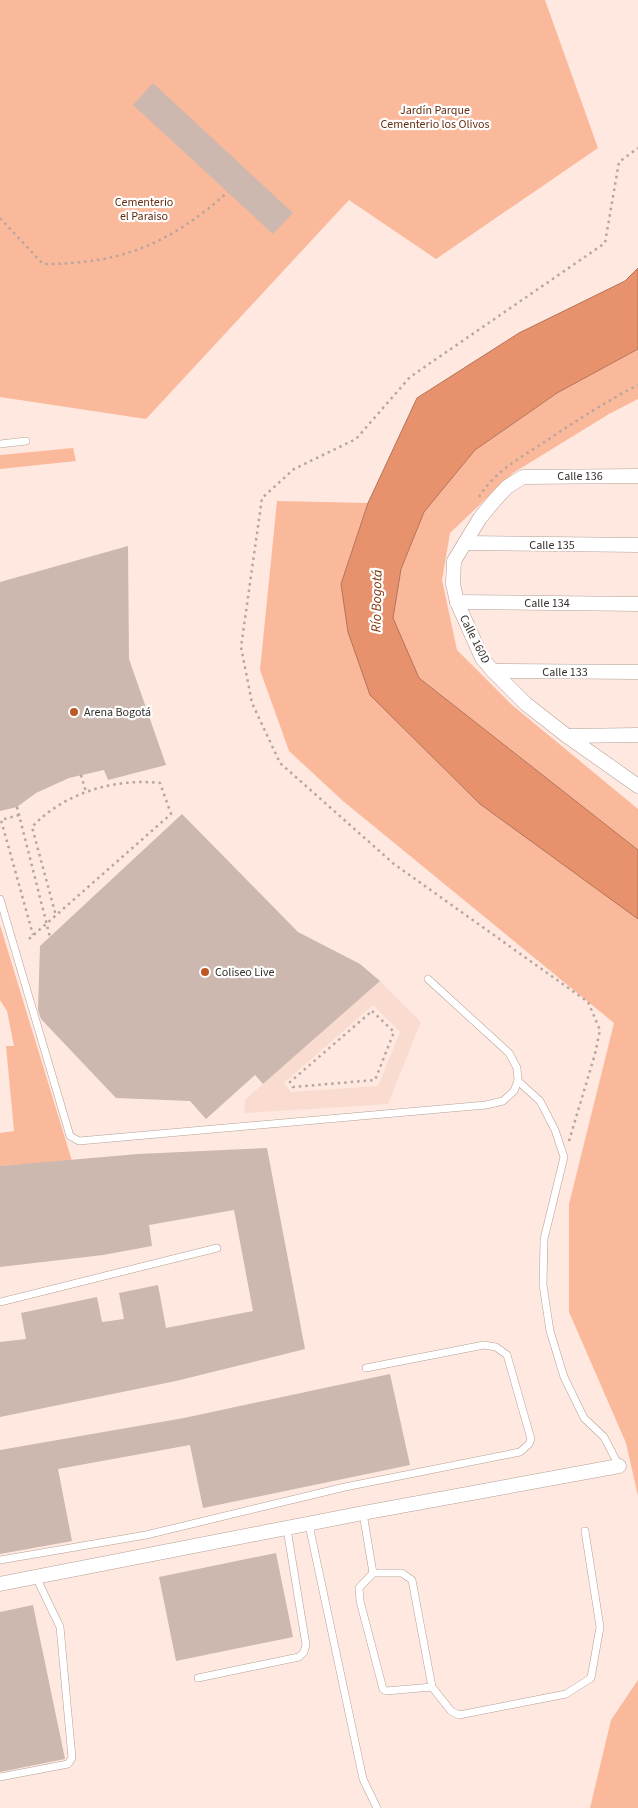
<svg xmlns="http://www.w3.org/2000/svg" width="638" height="1808" viewBox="0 0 638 1808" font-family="'Source Sans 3',sans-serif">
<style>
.built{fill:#f9dccf;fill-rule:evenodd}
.green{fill:#fbb99c}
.water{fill:#e7926c;stroke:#b27459}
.building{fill:#ccb8af}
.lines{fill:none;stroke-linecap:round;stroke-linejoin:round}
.lane-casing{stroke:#b4a097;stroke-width:8}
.street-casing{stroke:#b4a097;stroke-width:15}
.path{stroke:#b7a6a0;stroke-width:2.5;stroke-dasharray:2.5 4;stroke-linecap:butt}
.lane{stroke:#fff;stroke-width:7}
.street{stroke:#fff;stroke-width:14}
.path-bridge{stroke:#b7a6a0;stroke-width:2.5;stroke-dasharray:2.5 4;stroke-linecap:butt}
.poi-dot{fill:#bd5825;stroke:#fff;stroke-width:2}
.labels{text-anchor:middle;stroke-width:4.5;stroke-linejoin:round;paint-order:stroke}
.park-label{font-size:12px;fill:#652e13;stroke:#fff}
.street-label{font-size:12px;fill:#372f2c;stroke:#fff}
.poi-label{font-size:12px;fill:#372f2c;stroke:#fff;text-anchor:start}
.water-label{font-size:14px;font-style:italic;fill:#813509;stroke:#fff}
</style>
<rect width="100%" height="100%" fill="#fee8df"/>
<path class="built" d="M 380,981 L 421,1022 L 388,1104 L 244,1113 L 245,1100 ZM 373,1005 L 400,1032 L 378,1086 L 291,1092 L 284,1083 Z"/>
<g class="green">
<path d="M 0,0 L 545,0 L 598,148 L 436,259 L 349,200 L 146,419 L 0,397 Z"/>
<path d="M 638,349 L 638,399 L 609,414 L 513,473 L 450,533 L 442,580 L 457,650 L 512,705 L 638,809 L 638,850 L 419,678 L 393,618 L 401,569 L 424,512 L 475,450 L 557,393 Z"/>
<path d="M 73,448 L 76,461 L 0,469 L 0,455 Z"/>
<path d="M 277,501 L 368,503 L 341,584 L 348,632 L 638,919 L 638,1496 L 626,1443 L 569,1312 L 569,1204 L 614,1023 L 343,801 L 289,751 L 260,670 Z"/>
<path d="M 0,925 L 72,1161 L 0,1166 L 0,1133 L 14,1131 L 6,1046 L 14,1046 L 7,1011 L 0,1000 Z"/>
<path d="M 638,1680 L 638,1808 L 590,1808 L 611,1720 Z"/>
</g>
<path class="water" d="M 638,268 L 638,349 L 557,393 L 475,450 L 424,512 L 401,569 L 393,618 L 419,678 L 638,850 L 638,919 L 480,804 L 370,695 L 348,632 L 341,584 L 368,503 L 417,398 L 519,333 L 625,281 Z"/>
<g class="building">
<path d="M 153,83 L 293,213 L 273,234 L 133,105 Z"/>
<path d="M 128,546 L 129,659 L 166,765 L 108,780 L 104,770 L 69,778 L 36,793 L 17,807 L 0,811 L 0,582 Z"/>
<path d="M 182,814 L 298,932 L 360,964 L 380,981 L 263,1084 L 255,1075 L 206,1119 L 190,1101 L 116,1098 L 41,1019 L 38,1010 L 40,946 Z"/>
<path d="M 267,1148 L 305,1349 L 176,1381 L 0,1417 L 0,1342 L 26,1339 L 21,1313 L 97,1297 L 102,1322 L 124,1319 L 119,1293 L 158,1285 L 166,1328 L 253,1311 L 234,1210 L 149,1225 L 152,1246 L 103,1255 L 0,1267 L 0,1166 L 138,1154 Z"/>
<path d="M 390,1374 L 410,1465 L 203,1508 L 190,1445 L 58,1469 L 72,1541 L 0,1554 L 0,1450 L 184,1418 Z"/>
<path d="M 276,1553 L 293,1637 L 176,1661 L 159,1577 Z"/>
<path d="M 33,1605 L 65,1759 L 0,1772 L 0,1612 Z"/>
</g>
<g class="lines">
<defs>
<g id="lane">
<path d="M 0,444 L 26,441"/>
<path d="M 0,899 L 70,1136 L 79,1141 L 486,1105 L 503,1101 L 514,1091 L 518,1081 L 517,1068 L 509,1053 L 428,979"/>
<path d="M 518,1081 L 540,1101 L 555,1130 L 564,1157 L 544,1239 L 543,1285 L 550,1331 L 564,1377 L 584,1418 L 604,1437 L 619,1466"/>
<path d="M 0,1302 L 217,1248"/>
<path d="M 363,1513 L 373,1573 L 402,1573 L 412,1580 L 432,1687 L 451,1711 L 459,1715 L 566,1694 L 591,1678 L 600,1627 L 585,1531"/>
<path d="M 309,1525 L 363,1779 L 377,1808"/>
<path d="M 0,1560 L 146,1535 L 345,1487 L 520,1452 L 529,1444 L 531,1439 L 507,1355 L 496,1347 L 484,1345 L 366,1368"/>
<path d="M 373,1573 L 359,1588 L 360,1601 L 383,1689 L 386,1691 L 432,1687"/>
<path d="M 198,1678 L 299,1657 L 304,1652 L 306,1645 L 287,1529"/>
<path d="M 0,1777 L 68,1764 L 72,1758 L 60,1627 L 36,1577"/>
</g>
<g id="street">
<path d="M 638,476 L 523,477 L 507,487 L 494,501 L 480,518 L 454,561 L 453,584 L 457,602 L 482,658 L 493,671 L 526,704 L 567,736 L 638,786"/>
<path d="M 465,543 L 638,545"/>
<path d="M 457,602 L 638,604"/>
<path d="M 493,671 L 638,672"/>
<path d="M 567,736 L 638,735"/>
<path d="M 0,1584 L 363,1513 L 619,1466"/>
</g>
</defs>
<use href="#lane" class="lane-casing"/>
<use href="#street" class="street-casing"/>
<g class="path">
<path d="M 0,218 L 43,264 C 122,264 169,244 228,192"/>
<path d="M 479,497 C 494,472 520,458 543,443 C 574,422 605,402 638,385"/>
<path d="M 81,775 L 86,792"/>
<path d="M 19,815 L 1,820 L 33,935"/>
<path d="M 29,939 L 171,814 L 160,783 C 114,778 64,793 32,827 L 56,916"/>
<path d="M 372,1011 L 394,1032 L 375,1080 L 293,1087 L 290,1082 Z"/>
<path d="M 569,1141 L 595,1054 L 600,1030 L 588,1002 L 394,864 L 280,763 L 252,703 L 241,647 L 262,498 L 294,469 L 356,439 L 410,377 L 605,243 L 619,162 L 638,148"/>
</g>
<use href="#lane" class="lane"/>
<use href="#street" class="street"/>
<path class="path-bridge" d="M 17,807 L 50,937"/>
</g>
<g class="poi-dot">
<circle cx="74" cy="712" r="5"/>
<circle cx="205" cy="972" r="5"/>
</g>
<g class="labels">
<g class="park-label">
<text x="435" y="114">Jardín Parque<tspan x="435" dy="14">Cementerio los Olivos</tspan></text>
<text x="144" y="206">Cementerio<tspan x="144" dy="14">el Paraiso</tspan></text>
</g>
<g class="street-label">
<text x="580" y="480">Calle 136</text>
<text x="552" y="549">Calle 135</text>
<text x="547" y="607">Calle 134</text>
<text transform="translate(475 639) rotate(63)" y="4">Calle 160D</text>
<text x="565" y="676">Calle 133</text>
</g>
<g class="poi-label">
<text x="84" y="716">Arena Bogotá</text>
<text x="215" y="976">Coliseo Live</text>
</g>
<g class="water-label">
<text transform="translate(376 601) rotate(-89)" y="5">Río Bogotá</text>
</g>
</g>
</svg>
